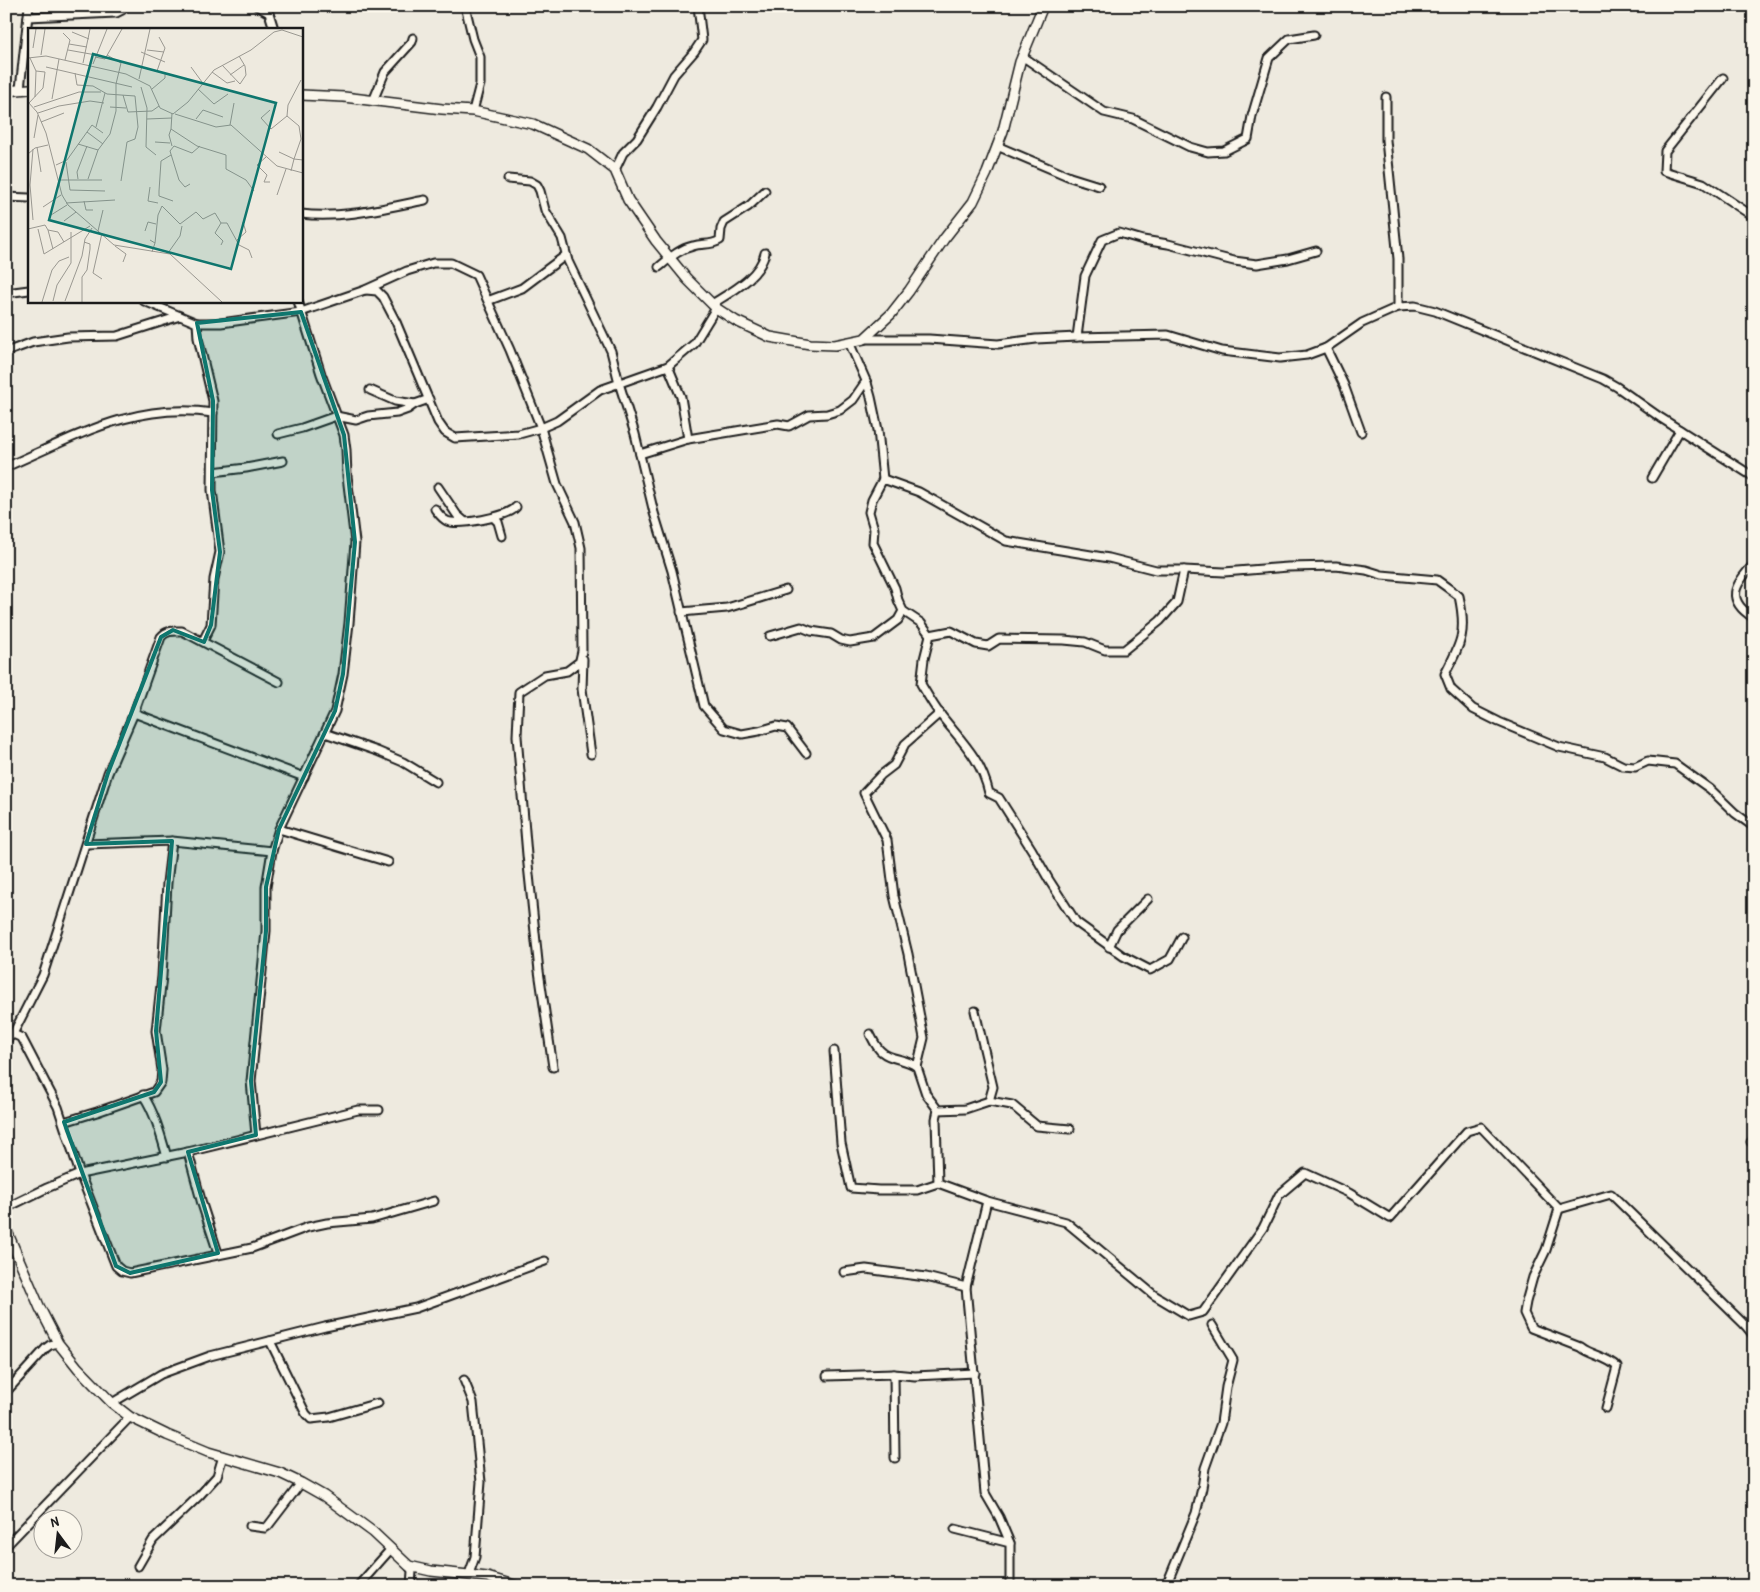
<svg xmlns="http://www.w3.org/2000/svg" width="1760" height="1592" viewBox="0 0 1760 1592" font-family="'Patrick Hand',sans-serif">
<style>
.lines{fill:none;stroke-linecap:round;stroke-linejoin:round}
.minor-casing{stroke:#1c1c1c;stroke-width:11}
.tertiary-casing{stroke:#1c1c1c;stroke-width:12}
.minor{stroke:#fbf7ec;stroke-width:7}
.tertiary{stroke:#fbf7ec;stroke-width:9}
.marked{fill:#0f766e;fill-opacity:0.2;stroke:#0f766e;stroke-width:4;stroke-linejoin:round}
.inset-road{fill:none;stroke:#9a9891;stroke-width:1}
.view{fill:#0f766e;fill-opacity:0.15;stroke:#0f766e;stroke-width:2.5}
.inset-edge{fill:none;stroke:#1c1c1c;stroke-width:2.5}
</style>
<rect width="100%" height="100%" fill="#eeeadf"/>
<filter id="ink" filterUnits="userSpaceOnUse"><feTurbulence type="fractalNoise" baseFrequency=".02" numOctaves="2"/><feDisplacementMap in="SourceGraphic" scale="10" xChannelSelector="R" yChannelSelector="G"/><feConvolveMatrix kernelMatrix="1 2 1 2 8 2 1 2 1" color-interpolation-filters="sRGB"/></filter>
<g filter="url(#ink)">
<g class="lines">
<defs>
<g id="minor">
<path d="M 257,6 L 269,13 L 274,29"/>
<path d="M 465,6 L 473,39 L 480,57 L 480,84 L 473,111"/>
<path d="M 28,17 L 116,13 L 122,10 L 124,6"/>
<path d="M 1022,56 L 1104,112 L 1133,119 L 1190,147 L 1208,152 L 1224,151 L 1248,139 L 1252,116 L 1269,58 L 1289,39 L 1314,35"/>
<path d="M 1723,78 L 1665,151 L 1664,171 L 1703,183 L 1754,217"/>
<path d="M 20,89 L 29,6"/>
<path d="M 1386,97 L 1386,140 L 1398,259 L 1398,307"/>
<path d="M 373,101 L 385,72 L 412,42 L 413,38"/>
<path d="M 997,146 L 1070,177 L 1099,186"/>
<path d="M 615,170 L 623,153 L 637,139 L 657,107 L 674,75 L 694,52 L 702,40 L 698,6"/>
<path d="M 508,179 L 530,181 L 537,185 L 540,191 L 545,210 L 562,238 L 568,261 L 611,351 L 619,383 L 635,434 L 654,513 L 672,571 L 704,706 L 724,729 L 742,734 L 759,731 L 776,726 L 787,728 L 806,753"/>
<path d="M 6,197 L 29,198"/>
<path d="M 301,214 C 343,219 384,208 425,200"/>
<path d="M 659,267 C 670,258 679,249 693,246 C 703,243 711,246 720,240 L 721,229 L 724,222 L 749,206 L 765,191"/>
<path d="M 366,290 L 377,291 L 383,297 L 396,322 L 438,422 L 445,432 L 455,438 L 519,434 L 541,428 L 557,421 L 600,390 L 668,366 L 694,344 L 716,308"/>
<path d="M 6,293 L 29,290"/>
<path d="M 490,300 L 522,288 L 566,255"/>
<path d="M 144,301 L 197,323 L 221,323 L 301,312 L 365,290 L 407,271 L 433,263 L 451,263 L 476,275 L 510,350 L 541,428 L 557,484 L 575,522 L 581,548 L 582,651 L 579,664 L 579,662 L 567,671 L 545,675 L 519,692 L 517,736 L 527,855 L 539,971 L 553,1067"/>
<path d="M 712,304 C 731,292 760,277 765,253"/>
<path d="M 197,323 L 198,338 L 213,401 L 212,490 L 220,552 L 214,579 L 211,625 L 203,641"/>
<path d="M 1077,337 L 1085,276 L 1102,240 L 1119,233 L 1143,240 L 1168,244 L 1234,261 L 1257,264 L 1288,259 L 1316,251"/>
<path d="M 864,339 L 929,339 L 998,344 L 1036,339 L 1077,337 L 1168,335 L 1222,351 L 1280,358 L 1307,355 L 1326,348 L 1362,323 L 1398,307 L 1415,306 L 1435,311 L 1603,379 L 1617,387 L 1661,418 L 1754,477"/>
<path d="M 849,342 L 867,383 L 871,397 L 878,430 L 883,479"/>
<path d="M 1326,348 L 1344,385 L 1361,432"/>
<path d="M 6,352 L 33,342 L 68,337 L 117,336 L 180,316"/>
<path d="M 668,366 L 681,397 L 688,439"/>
<path d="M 370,390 L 395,401 L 415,404"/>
<path d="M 278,434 L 302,428 L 336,416 L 356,420 L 368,416 L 397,413 L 408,409 L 415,404 L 429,399"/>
<path d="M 640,454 L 688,439 L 778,424 L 789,426 L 809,415 L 827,414 L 840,410 L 853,400 L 864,384 L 867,383"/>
<path d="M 6,467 C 75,437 135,401 213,413"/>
<path d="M 213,472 L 246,468 L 283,461"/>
<path d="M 1652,478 L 1680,430"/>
<path d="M 438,487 L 457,515 L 464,521"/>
<path d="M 435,509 C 439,514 441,518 447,521 C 458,526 508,517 516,507"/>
<path d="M 494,518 L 498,522 L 502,536"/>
<path d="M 1754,564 C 1734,585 1725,600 1754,618"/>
<path d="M 681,612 L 727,608 L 786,590"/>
<path d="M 930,635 L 921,623 L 903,611 L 898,600 L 895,588 L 873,543 L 874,529 L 869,512 L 872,500 L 883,479 L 919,492 L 1006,541 L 1109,558 L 1156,570 L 1184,570 L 1224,572 L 1288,567 L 1336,566 L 1366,570 L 1382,575 L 1437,580 L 1459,596 C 1467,633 1461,643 1445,674 L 1451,689 L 1473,709 L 1499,722 L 1559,747 L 1605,757 L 1623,766 L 1635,767 L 1648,761 L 1675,764 L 1710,789 L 1735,813 L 1754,827"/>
<path d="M 770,636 L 801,627 L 811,631 L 831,634 L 841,640 L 850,642 L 874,638 L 898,620 L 903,611"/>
<path d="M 583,659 L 582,689 L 591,754"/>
<path d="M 134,713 L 304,777"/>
<path d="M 940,713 L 905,744 L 894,765 L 881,775 L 864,793 L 887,840 L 894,896 L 908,954 L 924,1038 L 917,1067 L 926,1094 L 938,1110 L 965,1109 L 989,1101 L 1012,1105 L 1037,1126 L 1070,1129"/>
<path d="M 325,733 L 377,751 L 403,762 L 436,782"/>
<path d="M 279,829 L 388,862"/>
<path d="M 86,844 L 172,841 L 272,851"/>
<path d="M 1182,937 L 1170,959 L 1150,970 L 1123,956 L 1076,922 L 1049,880 L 1032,850 L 999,798 L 989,793 C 981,758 961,741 940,714 C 933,705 927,694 921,684 L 924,659 L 930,635 L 951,631 L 976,644 L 988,646 L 999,639 L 1064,640 L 1085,642 L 1105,650 L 1124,650 L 1160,621 L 1177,602 L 1184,570"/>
<path d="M 1109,947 L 1117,930 L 1148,899"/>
<path d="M 975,1011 L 993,1087 L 989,1101"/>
<path d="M 13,1034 L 22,1038 L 58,1107 L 80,1174 L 116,1266 L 122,1271 L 130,1273 L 252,1248 L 308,1227 L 327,1223 L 372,1219 L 434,1201"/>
<path d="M 870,1034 C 873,1040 877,1049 882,1052 C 892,1061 905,1057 917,1067"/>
<path d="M 6,1040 L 13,1034 L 43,975 L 108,773 L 134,713 L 161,637 C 167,630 173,631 182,631 L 279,682"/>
<path d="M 834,1051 L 841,1143 L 851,1188 L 879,1190 L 917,1190 L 938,1183"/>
<path d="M 143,1095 C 155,1113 161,1136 167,1157"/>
<path d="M 938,1110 L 936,1119 L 938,1183 L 987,1201"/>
<path d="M 64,1122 L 97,1112 L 154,1092 L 161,1082 L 162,1070 L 156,1031 L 162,976 L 167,883 L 172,841"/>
<path d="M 256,1135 L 251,1081 L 266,931 L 266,887 L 272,851 L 279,829 L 335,711 L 343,674 L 349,623 L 355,542 L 347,476 L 346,450 L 344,435 L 321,374 L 298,301"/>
<path d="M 1751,1142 L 1754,1144"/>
<path d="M 188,1152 L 202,1204 L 218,1253"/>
<path d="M 6,1208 L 47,1188 L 80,1174 L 188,1152 L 358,1110 L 379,1110"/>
<path d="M 1559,1209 L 1546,1250 L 1533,1277 L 1526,1302 L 1524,1313 L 1531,1328 L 1580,1347 C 1591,1356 1607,1356 1617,1367 L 1606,1408"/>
<path d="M 1559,1209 L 1611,1194 L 1745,1325 L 1754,1336"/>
<path d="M 844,1272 L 866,1269 L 926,1277 L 966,1287"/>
<path d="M 1745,1325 L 1754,1317"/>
<path d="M 270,1341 L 306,1414 L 311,1419 L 329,1417 L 378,1403"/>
<path d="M 827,1376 L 894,1374"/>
<path d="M 464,1380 L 473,1402 L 481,1482 L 475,1557 L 469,1574"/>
<path d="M 6,1392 L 46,1348 L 50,1345 L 58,1343"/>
<path d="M 112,1403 L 161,1374 L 210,1356 L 325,1327 L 416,1308 L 545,1261"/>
<path d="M 895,1458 L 894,1374 L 915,1376 L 975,1373"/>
<path d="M 250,1526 L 265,1528 L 268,1526 L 301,1483"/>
<path d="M 955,1529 L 1010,1543 L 1010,1586"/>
<path d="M 1010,1543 L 999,1517 L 985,1493 L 966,1287 L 987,1201 L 1066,1222 L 1154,1295 L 1189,1316 L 1203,1312 L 1263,1228 L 1279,1195 L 1305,1173 L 1349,1193 L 1390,1218 L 1467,1131 L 1481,1127 L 1559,1209"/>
<path d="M 8,1544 L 130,1417"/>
<path d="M 138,1566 L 153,1540 L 200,1495 L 217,1476 L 223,1456"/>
<path d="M 409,1566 L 412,1571 L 411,1586"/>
<path d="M 358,1586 L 390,1550"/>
<path d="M 1166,1586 L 1196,1513 L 1202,1488 L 1205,1468 L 1221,1423 L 1226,1387 L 1233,1360 L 1212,1325"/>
</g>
<g id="tertiary">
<path d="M 6,91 L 29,89"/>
<path d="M 301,95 L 344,97 L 442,109 L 473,111 L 533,124 L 588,149 L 615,170 L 628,200 L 656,241 L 687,279 L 716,308 L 736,321 L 770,337 L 810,344 L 835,345 L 864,339 L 891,314 L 909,291 L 944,239 L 973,202 L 987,173 L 1003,131 L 1020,62 L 1043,6"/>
<path d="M 6,1229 L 40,1308 L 58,1343 L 78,1368 L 112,1403 L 130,1417 L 167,1435 L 208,1452 L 280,1473 L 301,1483 L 324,1496 L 373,1532 L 409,1566 L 431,1571 L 487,1577 L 517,1586"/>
</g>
</defs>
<use href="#minor" class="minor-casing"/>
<use href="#tertiary" class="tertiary-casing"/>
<use href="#minor" class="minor"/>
<use href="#tertiary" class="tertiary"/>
</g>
</g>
<path class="marked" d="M 301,312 L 344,435 L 355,542 L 343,674 L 335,711 L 279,829 L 266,887 L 266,931 L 251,1081 L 256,1135 L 188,1152 L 218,1253 L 130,1273 L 116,1266 L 64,1122 L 154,1092 L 161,1082 L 156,1031 L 172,841 L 86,844 L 108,773 L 161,637 L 173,630 L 204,642 L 211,625 L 220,552 L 212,490 L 213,401 L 197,323 Z"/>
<g transform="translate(28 28)">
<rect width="275" height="275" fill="#eeeadf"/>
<path class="inset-road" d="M 44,4 L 61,11M 35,5 L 42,12 L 37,32M 41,16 L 59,19M 5,20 L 8,1M 40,22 L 68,27M 119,22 L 136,24M 113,24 L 137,34M 13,27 L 17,1M 67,29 L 77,31 L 94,1M 0,30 L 18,28 L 98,46 L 122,58 L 132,80 L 145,86 L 160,74 L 186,42 L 223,22 L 246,4 L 254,2 L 275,9M 2,30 L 8,43 L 7,69M 55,35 L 62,1M 65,36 L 79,1M 194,37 L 212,56 L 218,47 L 217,38 L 211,28M 18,39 L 104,59M 113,39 L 146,48M 163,39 L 174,54M 129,43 L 137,20 L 131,9M 184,44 L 199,55 L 207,53M 47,45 L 49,57 L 65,58 L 79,66 L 107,68 L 110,99 L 107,111 L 99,114 L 93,153M 202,47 L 216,37M 111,51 L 122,1M 113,59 L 119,80 L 118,119 L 128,127M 124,61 L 137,50 L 137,45M 170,61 L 186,76 L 200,66M 95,67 L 100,84 L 124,83 L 131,78M 24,71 L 31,31M 0,74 L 9,84 L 18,105 L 34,167 L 40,177 L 86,217 L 142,226 L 194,274M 1,75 L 15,60 L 17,44 L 8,43M 6,79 L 51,64 L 73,64M 82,79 L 98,80M 242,82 L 233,90 L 243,101 L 259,88 L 260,77 L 273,52M 10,85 L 31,78 L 62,73 L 76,75M 147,86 L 188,99 L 203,97 L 249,138 L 275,145M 259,88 L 271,98 L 273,111 L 266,131 L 275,132M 119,91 L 144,90M 168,91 L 175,82 L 195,89M 13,94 L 36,85M 202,97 L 206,75M 68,99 L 77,65M 143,101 L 144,85M 59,104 L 75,116M 6,110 L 10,87M 127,114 L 142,115M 50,116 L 70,122M 144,118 L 141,107 L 143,101 L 169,118 L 198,127 L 198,141 L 218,152 L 226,163M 9,119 L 13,144M 251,124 L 266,131 L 263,143M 0,126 L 7,120 L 20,117M 143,127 L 133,133 L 131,163 L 131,168 L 145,173M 238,129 L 229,137 L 239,147 L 236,154 L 242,154M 38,134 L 42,162 L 77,163M 28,137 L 39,132 L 64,97 L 75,105M 50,151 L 49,144 L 59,118M 60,151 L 70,122 L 82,106 L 88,83 L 88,56 L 93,35 L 79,27M 31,152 L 74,152M 162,156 L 157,159 L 151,152 L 142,123 L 146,118 L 164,125 L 172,118M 122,159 L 120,173 L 130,175M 249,167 L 258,141M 56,173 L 58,182 L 65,182M 38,175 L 87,172M 15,179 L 33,167M 23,187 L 39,177M 5,192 L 2,157 L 5,121M 36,193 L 48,184M 193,195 L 199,195 L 211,217 L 221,222 L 224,230M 0,201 L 17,197 L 20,202M 10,201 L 16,226 L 62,198M 70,203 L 75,182M 117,203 L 120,194 L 128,196M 122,212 L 127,215 L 124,224M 209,212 L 218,204 L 215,194M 127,215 L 130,187 L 134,178 L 152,196 L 168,184 L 175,191 L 187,185 L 193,195M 193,217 L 195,213 L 187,205 L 193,195M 87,218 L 98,226 L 95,234M 25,221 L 20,202 L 30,204 L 36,214M 140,225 L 152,208 L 154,198M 74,251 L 65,245 L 74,205M 25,273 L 29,257 L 43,235 L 43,204M 37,273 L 54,228 L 57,211 L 64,200M 14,274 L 24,242 L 31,233 L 41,229M 54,274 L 54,249 L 59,242 L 62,221 L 62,216 L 56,214"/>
<path class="view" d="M 65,26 L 248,75 L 203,241 L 21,192 Z"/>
<rect width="275" height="275" class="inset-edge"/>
</g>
<rect width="1760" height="1592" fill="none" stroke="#fbf7ec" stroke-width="25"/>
<rect x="12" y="12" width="1735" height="1567" fill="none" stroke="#1c1c1c" stroke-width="2" filter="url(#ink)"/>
<g transform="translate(58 1534) rotate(345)"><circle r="24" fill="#fbf7ec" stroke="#a29f99"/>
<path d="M0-4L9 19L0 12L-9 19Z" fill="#1c1c1c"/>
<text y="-8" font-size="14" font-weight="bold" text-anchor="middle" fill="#1c1c1c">N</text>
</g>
</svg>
